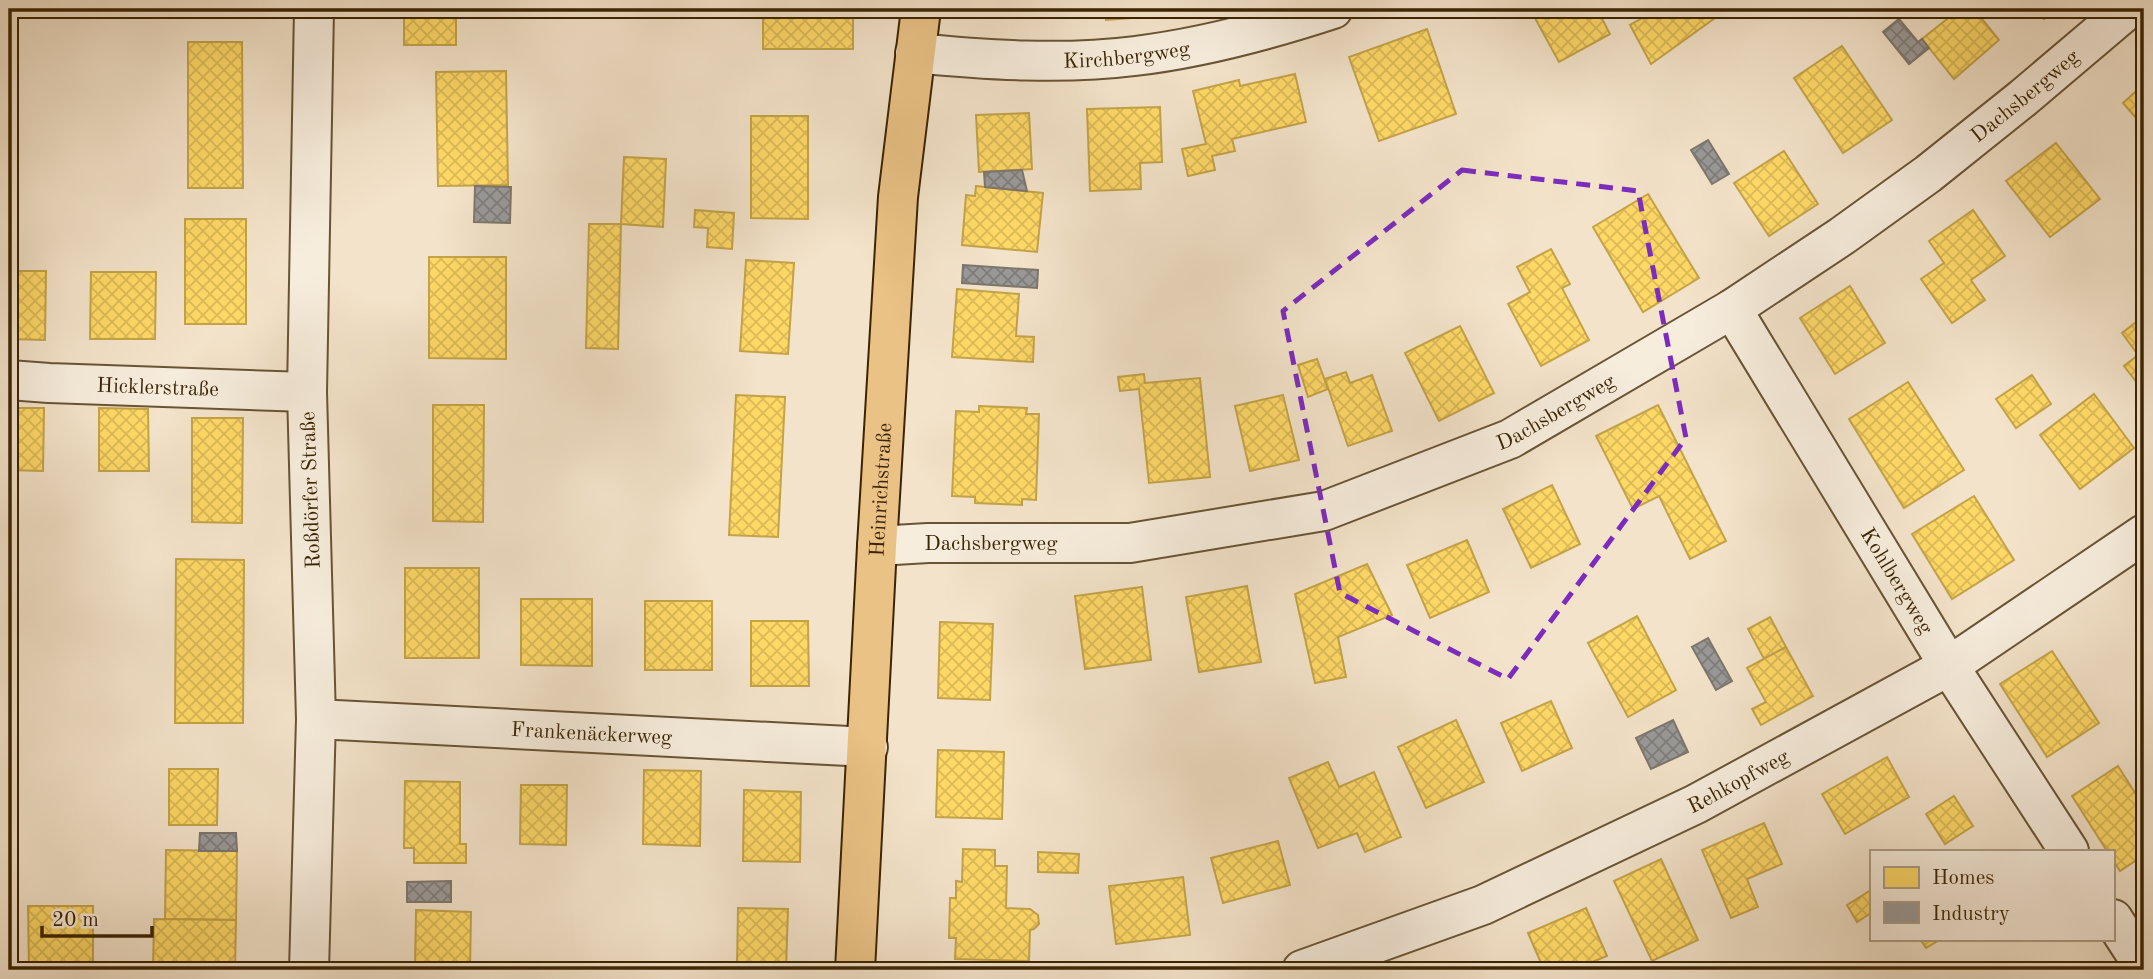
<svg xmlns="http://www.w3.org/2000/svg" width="2153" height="979" viewBox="0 0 2153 979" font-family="'Old Standard TT',serif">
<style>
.homes{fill:url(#homes-cross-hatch);stroke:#c4a348;stroke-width:2}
.industry{fill:url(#industry-cross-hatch);stroke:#7d766c;stroke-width:2}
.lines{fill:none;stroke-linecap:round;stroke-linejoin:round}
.minor-casing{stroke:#695434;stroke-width:42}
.major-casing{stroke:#3b2402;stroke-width:42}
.minor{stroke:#f7eddd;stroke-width:38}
.major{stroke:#eac285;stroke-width:38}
.marked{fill:none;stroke:#7b2cbf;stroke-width:5;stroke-dasharray:14 9;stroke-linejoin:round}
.labels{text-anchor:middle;stroke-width:7;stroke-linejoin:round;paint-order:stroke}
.street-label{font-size:21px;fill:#3b2402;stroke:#f7eddd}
</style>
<defs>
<pattern id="homes-cross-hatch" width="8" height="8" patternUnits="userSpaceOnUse" patternTransform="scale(1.75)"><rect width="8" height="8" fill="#ffd966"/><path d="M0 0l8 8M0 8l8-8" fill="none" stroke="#dbba57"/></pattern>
<pattern id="industry-cross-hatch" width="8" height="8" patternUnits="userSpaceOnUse" patternTransform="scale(1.75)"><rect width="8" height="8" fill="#999"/><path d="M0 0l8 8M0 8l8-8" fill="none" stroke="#7e7d7b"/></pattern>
</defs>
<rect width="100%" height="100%" fill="#f3e3ca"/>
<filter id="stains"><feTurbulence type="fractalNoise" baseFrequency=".00286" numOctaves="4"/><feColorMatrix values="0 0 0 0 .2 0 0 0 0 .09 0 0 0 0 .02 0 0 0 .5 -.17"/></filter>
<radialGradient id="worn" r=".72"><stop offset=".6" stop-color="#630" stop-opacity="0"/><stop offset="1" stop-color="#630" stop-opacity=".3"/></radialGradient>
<g class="homes">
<rect x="404" y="9" width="52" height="36"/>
<rect x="763" y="9" width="90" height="40"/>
<path d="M 1105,9 L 1172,9 L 1172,15 L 1106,20 Z"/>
<path d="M 1530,9 L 1597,9 L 1610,34 L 1559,62 Z"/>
<path d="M 1639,9 L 1720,9 L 1722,13 L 1651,64 L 1630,25 L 1644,17 Z"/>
<path d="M 1954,9 L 1974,9 L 1999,40 L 1954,79 L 1922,39 L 1947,19 L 1945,16 Z"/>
<path d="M 2035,9 L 2056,9 L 2044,19 Z"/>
<path d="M 1427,29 L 1456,114 L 1379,141 L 1349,57 Z"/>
<path d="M 188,42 L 242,42 L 243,188 L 188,188 Z"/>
<path d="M 1842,46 L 1892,120 L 1843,153 L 1794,78 Z"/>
<path d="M 506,71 L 508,185 L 438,186 L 436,72 Z"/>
<path d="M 1295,74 L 1306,122 L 1232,139 L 1235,151 L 1212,156 L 1215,170 L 1188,176 L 1182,149 L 1206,144 L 1193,91 L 1239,80 L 1240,86 Z"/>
<path d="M 2144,84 L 2144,127 L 2123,103 Z"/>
<path d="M 1160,107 L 1162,162 L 1140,163 L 1141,189 L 1090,191 L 1087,109 Z"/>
<path d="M 1029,113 L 1032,169 L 979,172 L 976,115 Z"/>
<path d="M 751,116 L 808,116 L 808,219 L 751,218 Z"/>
<path d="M 2056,143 L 2100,199 L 2050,237 L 2006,181 Z"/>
<path d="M 1784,151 L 1818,204 L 1769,236 L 1734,183 Z"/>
<path d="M 624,157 L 666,159 L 663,227 L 621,224 Z"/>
<path d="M 976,186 L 1043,193 L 1037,252 L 962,245 L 966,195 L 975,196 Z"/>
<path d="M 1648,194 L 1699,278 L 1643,312 L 1593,227 Z"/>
<path d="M 695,210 L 734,213 L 732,249 L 707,247 L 708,228 L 694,227 Z"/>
<path d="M 1973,210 L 2005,256 L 1971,280 L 1985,300 L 1952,323 L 1921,279 L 1944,263 L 1929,241 Z"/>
<rect x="185" y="219" width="61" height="105"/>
<path d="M 589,224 L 621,224 L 618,349 L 586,348 Z"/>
<path d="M 1551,249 L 1570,284 L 1562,288 L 1589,340 L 1541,366 L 1508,304 L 1530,292 L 1517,267 Z"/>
<path d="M 429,257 L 506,257 L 506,359 L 429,358 Z"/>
<path d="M 746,260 L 794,263 L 788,354 L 740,351 Z"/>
<path d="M 9,271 L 46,271 L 45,340 L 9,339 Z"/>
<path d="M 91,272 L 156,272 L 155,339 L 90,339 Z"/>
<path d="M 1850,286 L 1885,343 L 1835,374 L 1800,318 Z"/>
<path d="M 957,289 L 1019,294 L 1016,336 L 1034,337 L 1033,362 L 952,357 Z"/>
<path d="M 2144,316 L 2144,392 L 2124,366 L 2138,355 L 2122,333 Z"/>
<path d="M 1460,326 L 1494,393 L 1439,421 L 1405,353 Z"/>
<path d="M 1317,359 L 1328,389 L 1308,397 L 1298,365 Z"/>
<path d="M 1346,372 L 1350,383 L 1372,375 L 1392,431 L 1348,446 L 1325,379 Z"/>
<path d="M 1144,374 L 1145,383 L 1200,378 L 1210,477 L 1149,483 L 1139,389 L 1120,391 L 1118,377 Z"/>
<path d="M 2032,375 L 2051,404 L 2016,428 L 1996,399 Z"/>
<path d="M 1908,382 L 1964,470 L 1904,508 L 1849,419 Z"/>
<path d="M 2094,394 L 2134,448 L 2080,489 L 2040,435 Z"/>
<path d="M 736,395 L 785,397 L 778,537 L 729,535 Z"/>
<path d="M 1283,395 L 1299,460 L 1250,471 L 1235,406 Z"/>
<path d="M 433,405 L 484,405 L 483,522 L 433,521 Z"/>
<path d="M 1658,405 L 1726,541 L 1690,559 L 1659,496 L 1633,509 L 1596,436 Z"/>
<path d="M 979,406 L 1027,408 L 1026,414 L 1039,414 L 1036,500 L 1022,499 L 1022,505 L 975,503 L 975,497 L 952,496 L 956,411 L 979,412 Z"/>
<path d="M 9,408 L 44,408 L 43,471 L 9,470 Z"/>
<path d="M 99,408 L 148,409 L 149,471 L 99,471 Z"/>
<path d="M 192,418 L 243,418 L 242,523 L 192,522 Z"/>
<path d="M 1552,485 L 1580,544 L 1531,568 L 1503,509 Z"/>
<path d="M 1974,496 L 2014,560 L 1952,599 L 1912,534 Z"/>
<path d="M 1467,540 L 1489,592 L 1430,618 L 1407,565 Z"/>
<path d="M 176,559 L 244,560 L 243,723 L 175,723 Z"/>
<path d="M 1367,564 L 1392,615 L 1338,637 L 1346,677 L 1315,683 L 1295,594 Z"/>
<rect x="405" y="568" width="74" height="90"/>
<path d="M 1247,586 L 1261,662 L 1199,672 L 1186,597 Z"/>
<path d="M 1142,587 L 1151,660 L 1085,669 L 1075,596 Z"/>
<path d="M 521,599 L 592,599 L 592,666 L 521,665 Z"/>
<rect x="645" y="601" width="67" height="69"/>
<path d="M 1637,616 L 1676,690 L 1628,717 L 1588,643 Z"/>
<path d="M 1770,617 L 1786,647 L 1764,659 L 1748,629 Z"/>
<path d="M 751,621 L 808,621 L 809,686 L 751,686 Z"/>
<path d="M 940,622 L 993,624 L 990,700 L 938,698 Z"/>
<path d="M 1786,647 L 1813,696 L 1761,725 L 1752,709 L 1766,702 L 1747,668 Z"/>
<path d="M 2052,651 L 2099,723 L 2047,757 L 2000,684 Z"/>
<path d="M 1551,701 L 1572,748 L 1522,771 L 1501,723 Z"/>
<path d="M 1456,720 L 1484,782 L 1426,808 L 1398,747 Z"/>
<path d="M 938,750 L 1004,752 L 1002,819 L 936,817 Z"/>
<path d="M 1887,757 L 1909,797 L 1845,834 L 1822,794 Z"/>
<path d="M 1328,762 L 1339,787 L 1374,772 L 1401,837 L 1365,852 L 1357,833 L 1318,848 L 1289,778 Z"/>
<path d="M 2118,766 L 2144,807 L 2144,855 L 2120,871 L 2113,860 L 2113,851 L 2107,851 L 2072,796 Z"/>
<path d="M 169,769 L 218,769 L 217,825 L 169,825 Z"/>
<path d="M 644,770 L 701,771 L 700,846 L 643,844 Z"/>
<path d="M 405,781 L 460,782 L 460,844 L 466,844 L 466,863 L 414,863 L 414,848 L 404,848 Z"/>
<path d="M 521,785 L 567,785 L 566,845 L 520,844 Z"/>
<path d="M 744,790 L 801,792 L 800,862 L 743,861 Z"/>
<path d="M 1954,796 L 1973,826 L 1945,844 L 1926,814 Z"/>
<path d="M 1764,823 L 1782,864 L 1747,879 L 1758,907 L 1731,918 L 1702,850 Z"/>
<path d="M 1278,841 L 1290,885 L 1223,903 L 1211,858 Z"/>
<path d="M 963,849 L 995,850 L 995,866 L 1007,866 L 1006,908 L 1030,909 L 1038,915 L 1039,924 L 1034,929 L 1030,930 L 1029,961 L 955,959 L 956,938 L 949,938 L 950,898 L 956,898 L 956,881 L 962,882 Z"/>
<path d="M 166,850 L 237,851 L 236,920 L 165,919 Z"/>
<path d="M 1038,852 L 1079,854 L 1078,873 L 1038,872 Z"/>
<path d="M 1661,859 L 1698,940 L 1652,961 L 1614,881 Z"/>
<path d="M 1183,877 L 1190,935 L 1116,944 L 1109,886 Z"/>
<path d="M 1871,890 L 1871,913 L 1857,922 L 1847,905 Z"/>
<path d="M 28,906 L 93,906 L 93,970 L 29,970 Z"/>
<path d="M 738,908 L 788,909 L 786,970 L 737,970 Z"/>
<path d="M 1586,908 L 1607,956 L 1573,970 L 1544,970 L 1528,933 Z"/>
<path d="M 416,910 L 471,912 L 470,970 L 415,970 Z"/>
<path d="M 154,919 L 236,920 L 235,970 L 153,970 Z"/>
<path d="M 1920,939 L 1941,939 L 1926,948 Z"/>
</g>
<g class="industry">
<path d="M 1899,19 L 1918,42 L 1922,39 L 1929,48 L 1909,64 L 1883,32 Z"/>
<path d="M 1708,140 L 1729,174 L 1712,184 L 1691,150 Z"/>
<path d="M 1022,170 L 1027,191 L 985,187 L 984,172 Z"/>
<path d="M 475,186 L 511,187 L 510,223 L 474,222 Z"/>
<path d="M 963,265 L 1038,270 L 1037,288 L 962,283 Z"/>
<path d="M 1708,638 L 1732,681 L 1716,690 L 1692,647 Z"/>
<path d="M 1673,720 L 1688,752 L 1651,769 L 1636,738 Z"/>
<path d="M 200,833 L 236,833 L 237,851 L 199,851 Z"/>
<path d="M 451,881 L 451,902 L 407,902 L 407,882 Z"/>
</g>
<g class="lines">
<defs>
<g id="minor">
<path id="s1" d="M 915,53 C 987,60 1063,65 1135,56 C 1202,48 1269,30 1333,9"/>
<path id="s2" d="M 1732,309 L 1949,666 L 2069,851"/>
<path id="s3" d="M 9,380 L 49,383 L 307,392"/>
<path id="s4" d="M 877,546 L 928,543 L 1130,543 L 1324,511 L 1510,439 L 1732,309 L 1842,236 L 1928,174 L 2023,98 L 2128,9"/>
<path id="s5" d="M 316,719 L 868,747"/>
<path d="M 2113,919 L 2144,967"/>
<path d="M 309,970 L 316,719 L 307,392 L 314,9"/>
<path id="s6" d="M 1302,970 L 1483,905 L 1696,804 L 1949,666 L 2144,534"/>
</g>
<g id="major">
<path id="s7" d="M 855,970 L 877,546 L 898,197 L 921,9"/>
</g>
</defs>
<use href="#minor" class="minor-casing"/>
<use href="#major" class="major-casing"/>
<use href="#minor" class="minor"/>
<use href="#major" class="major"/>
</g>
<path class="marked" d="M 1462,170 L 1638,191 L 1686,438 L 1508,679 L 1340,593 L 1283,311 Z"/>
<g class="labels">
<g class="street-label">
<text dy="7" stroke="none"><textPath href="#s1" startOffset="212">Kirchbergweg</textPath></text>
<text dy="7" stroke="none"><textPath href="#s4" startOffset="1269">Dachsbergweg</textPath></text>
<text dy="7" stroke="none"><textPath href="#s3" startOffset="149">Hicklerstraße</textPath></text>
<text dy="7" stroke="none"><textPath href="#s4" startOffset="702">Dachsbergweg</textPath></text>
<text dy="7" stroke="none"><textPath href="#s7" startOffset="481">Heinrichstraße</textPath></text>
<text transform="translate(310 490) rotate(-92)" y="7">Roßdörfer Straße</text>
<text dy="7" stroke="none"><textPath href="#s4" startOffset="114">Dachsbergweg</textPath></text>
<text dy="7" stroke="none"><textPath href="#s2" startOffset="318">Kohlbergweg</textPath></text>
<text dy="7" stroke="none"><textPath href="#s5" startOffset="276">Frankenäckerweg</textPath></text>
<text dy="7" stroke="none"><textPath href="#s6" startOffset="476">Rehkopfweg</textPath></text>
</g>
</g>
<rect width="2153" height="979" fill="none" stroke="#f3e3ca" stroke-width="35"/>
<rect x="10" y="10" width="2132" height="958" fill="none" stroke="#3b2402" stroke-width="3.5"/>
<rect x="18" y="18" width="2118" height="944" fill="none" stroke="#3b2402" stroke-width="2"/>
<rect x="1870" y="850" width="245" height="91" fill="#f7eddd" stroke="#ac9d85" stroke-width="2"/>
<rect x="1884" y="867" width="35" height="21" fill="#ffd966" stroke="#ac9d85" stroke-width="2"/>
<text x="1932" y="884" font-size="21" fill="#3b2402">Homes</text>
<rect x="1884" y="902" width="35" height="21" fill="#999999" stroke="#ac9d85" stroke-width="2"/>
<text x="1932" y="920" font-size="21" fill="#3b2402">Industry</text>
<path d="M42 926v10h110v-10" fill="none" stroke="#3b2402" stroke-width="3.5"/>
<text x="52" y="926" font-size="21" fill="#3b2402" stroke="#f7eddd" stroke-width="5" paint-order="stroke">20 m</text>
<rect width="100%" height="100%" filter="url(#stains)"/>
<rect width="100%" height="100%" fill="url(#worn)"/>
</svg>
